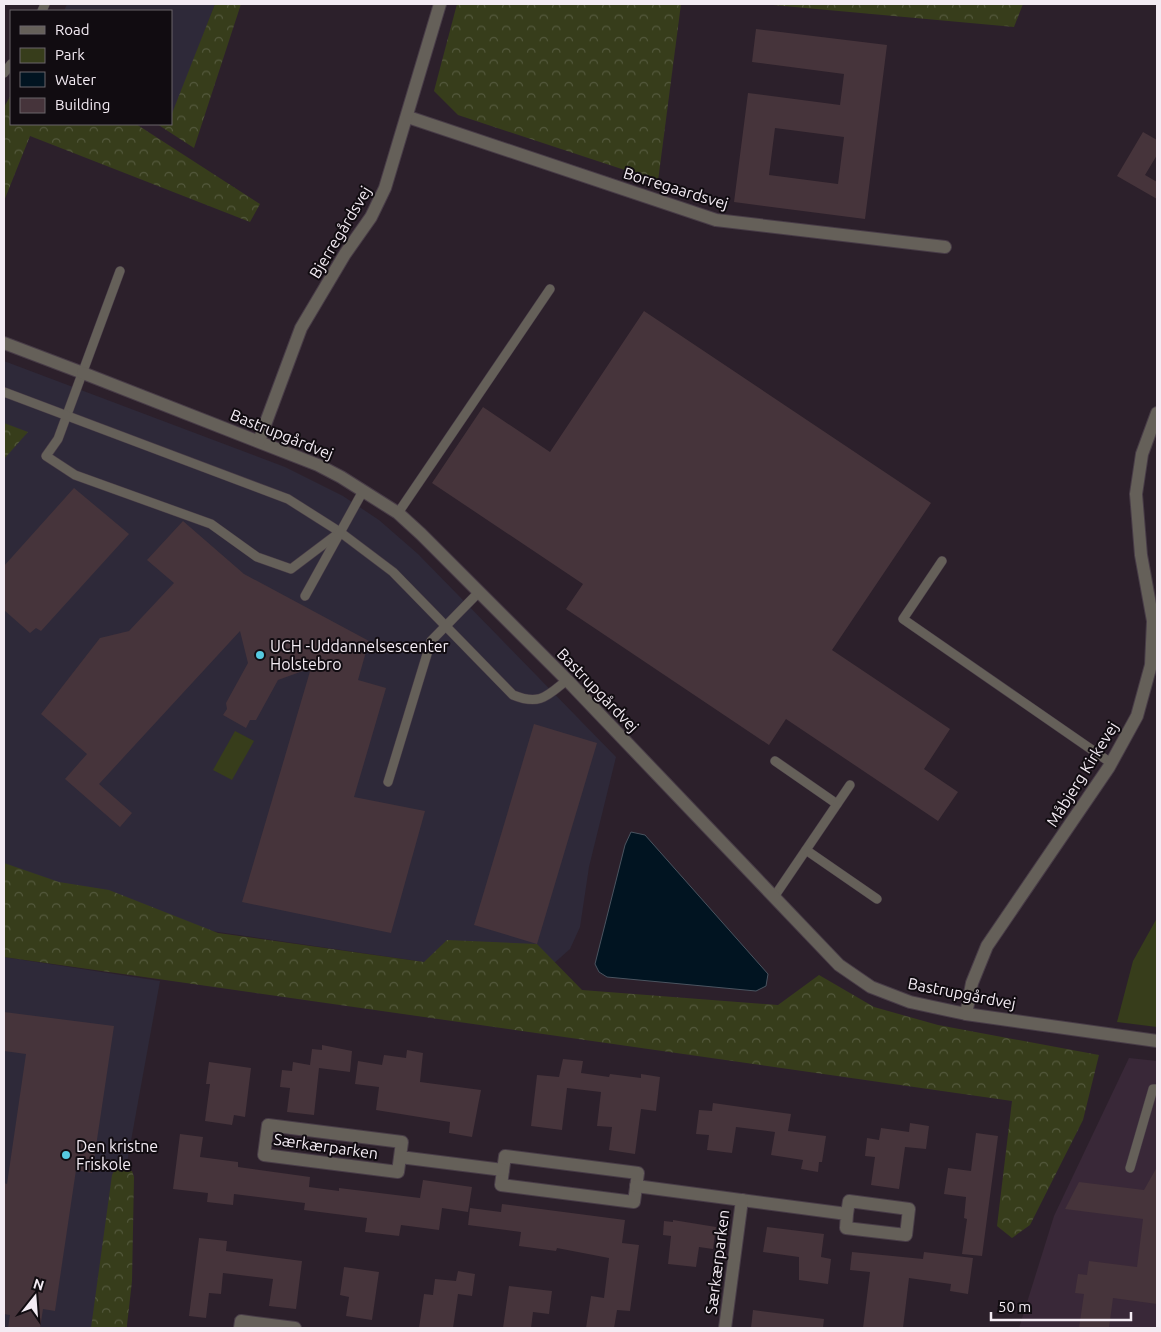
<svg xmlns="http://www.w3.org/2000/svg" width="1161" height="1332" viewBox="0 0 1161 1332" font-family="Ubuntu,sans-serif">
<style>
.built{fill:#392838}
.education{fill:#2e2939}
.green{fill:#373d1b}
.forest{fill:url(#forest-crowns)}
.water{fill:#011421;stroke:#4a5460}
.building{fill:#46343b;fill-rule:evenodd}
.lines{fill:none;stroke-linecap:round;stroke-linejoin:round}
.service-casing{stroke:#483c47;stroke-width:10}
.minor-casing{stroke:#483c47;stroke-width:14}
.tertiary-casing{stroke:#483c47;stroke-width:14}
.service{stroke:#656059;stroke-width:9}
.minor{stroke:#656059;stroke-width:12}
.tertiary{stroke:#656059;stroke-width:12}
.poi-dot{fill:#56c9e0;stroke:#110c11;stroke-width:2}
.labels{text-anchor:middle;stroke-width:4;stroke-linejoin:round;paint-order:stroke}
.street-label{font-size:16px;fill:#f3ebf3;stroke:#110c11}
.poi-label{font-size:16px;fill:#f3ebf3;stroke:#110c11;text-anchor:start}
</style>
<defs>
<pattern id="forest-crowns" width="20" height="18" patternUnits="userSpaceOnUse" patternTransform="scale(1.25)"><rect width="20" height="18" fill="#373d1b"/><path d="M2 6a3 3 0 1 1 6 0M12 15a3 3 0 1 1 6 0" fill="none" stroke="#54593d"/></pattern>
</defs>
<rect width="100%" height="100%" fill="#2c202b"/>
<path class="built" d="M 1129,1058 L 1157,1061 L 1157,1328 L 1019,1328 L 1054,1216 Z"/>
<g class="education">
<path d="M 67,4 L 215,4 L 172,117 L 171,11 L 64,11 Z"/>
<path d="M 4,361 L 285,467 L 343,496 L 379,520 L 418,554 L 616,757 L 589,867 L 580,927 L 570,949 L 552,965 L 424,962 L 4,901 Z"/>
<path d="M 4,957 L 160,981 L 97,1328 L 4,1328 Z"/>
</g>
<g class="green">
<path d="M 235,731 L 254,741 L 232,780 L 213,770 Z"/>
<path d="M 1157,918 L 1157,1027 L 1117,1022 L 1133,961 Z"/>
</g>
<g class="forest">
<path d="M 215,4 L 241,4 L 194,148 L 157,124 L 171,124 L 171,116 Z"/>
<path d="M 457,4 L 681,4 L 658,181 L 458,115 L 434,91 Z"/>
<path d="M 762,4 L 1023,4 L 1014,27 Z"/>
<path d="M 11,95 L 11,124 L 136,124 L 260,204 L 250,222 L 30,136 L 4,201 L 4,107 Z"/>
<path d="M 4,423 L 28,432 L 4,459 Z"/>
<path d="M 4,863 L 59,882 L 109,890 L 218,933 L 424,962 L 447,940 L 537,944 L 582,990 L 778,1005 L 819,975 L 874,1007 L 938,1025 L 1099,1055 L 1083,1120 L 1030,1225 L 1012,1238 L 997,1226 L 1012,1101 L 4,957 Z"/>
<path d="M 115,1169 L 132,1171 L 134,1177 L 132,1281 L 127,1325 L 127,1328 L 91,1328 L 112,1175 Z"/>
</g>
<path class="water" d="M 631,832 L 645,835 L 768,974 L 766,986 L 756,991 L 607,977 L 599,972 L 595,964 L 625,845 Z"/>
<g class="building">
<path d="M 756,29 L 887,45 L 865,219 L 734,202 L 748,93 L 840,105 L 844,74 L 752,62 ZM 775,128 L 844,137 L 838,184 L 769,175 Z"/>
<path d="M 1143,132 L 1157,140 L 1157,155 L 1145,175 L 1157,182 L 1157,199 L 1117,176 Z"/>
<path d="M 644,311 L 931,503 L 832,650 L 950,729 L 924,769 L 958,792 L 938,821 L 786,719 L 769,745 L 566,609 L 583,584 L 432,483 L 483,407 L 550,452 Z"/>
<path d="M 74,488 L 129,534 L 41,631 L 36,628 L 30,633 L 4,610 L 4,566 Z"/>
<path d="M 183,521 L 244,574 L 369,641 L 358,680 L 386,688 L 354,797 L 425,811 L 391,933 L 242,902 L 311,668 L 278,680 L 256,720 L 250,720 L 246,728 L 223,715 L 227,709 L 226,703 L 248,663 L 240,631 L 99,784 L 132,813 L 120,827 L 65,779 L 87,754 L 41,714 L 100,638 L 129,631 L 174,583 L 147,560 Z"/>
<path d="M 534,724 L 597,743 L 537,944 L 474,925 Z"/>
<path d="M 4,1012 L 114,1026 L 92,1173 L 76,1170 L 55,1311 L 43,1309 L 40,1328 L 8,1328 L 10,1315 L 4,1314 L 4,1183 L 7,1184 L 26,1054 L 4,1051 Z"/>
<path d="M 322,1045 L 352,1051 L 350,1072 L 319,1068 L 314,1115 L 287,1112 L 290,1088 L 280,1087 L 282,1070 L 292,1071 L 293,1062 L 310,1065 L 312,1049 L 322,1050 Z"/>
<path d="M 407,1050 L 423,1053 L 420,1082 L 481,1090 L 472,1137 L 449,1133 L 450,1122 L 376,1110 L 379,1087 L 355,1084 L 358,1061 L 382,1065 L 384,1055 L 406,1058 Z"/>
<path d="M 563,1059 L 583,1061 L 581,1073 L 609,1077 L 610,1074 L 641,1078 L 641,1074 L 660,1077 L 656,1111 L 641,1109 L 635,1154 L 609,1150 L 612,1127 L 597,1126 L 601,1092 L 567,1088 L 562,1130 L 531,1126 L 537,1075 L 559,1077 Z"/>
<path d="M 209,1062 L 251,1068 L 245,1117 L 234,1115 L 232,1125 L 205,1121 L 210,1084 L 206,1084 Z"/>
<path d="M 713,1103 L 791,1114 L 788,1131 L 826,1136 L 822,1162 L 819,1162 L 818,1172 L 801,1169 L 803,1160 L 771,1155 L 775,1132 L 736,1127 L 732,1153 L 707,1150 L 709,1135 L 696,1134 L 699,1110 L 712,1111 Z"/>
<path d="M 910,1123 L 929,1126 L 926,1149 L 905,1147 L 899,1189 L 871,1185 L 875,1157 L 865,1156 L 867,1138 L 879,1140 L 881,1128 L 909,1132 Z"/>
<path d="M 976,1133 L 998,1136 L 982,1256 L 962,1254 L 967,1219 L 964,1218 L 966,1197 L 944,1194 L 948,1168 L 971,1171 Z"/>
<path d="M 180,1134 L 203,1137 L 200,1157 L 238,1162 L 238,1167 L 310,1177 L 309,1187 L 339,1191 L 339,1188 L 420,1198 L 423,1180 L 472,1187 L 468,1212 L 442,1208 L 439,1230 L 401,1225 L 399,1236 L 365,1232 L 367,1218 L 304,1210 L 305,1203 L 234,1194 L 233,1205 L 207,1202 L 208,1193 L 173,1189 Z"/>
<path d="M 1157,1167 L 1157,1304 L 1113,1298 L 1109,1328 L 1079,1328 L 1084,1294 L 1075,1293 L 1078,1274 L 1087,1275 L 1089,1261 L 1137,1267 L 1143,1219 L 1065,1209 L 1079,1182 L 1144,1190 Z"/>
<path d="M 502,1204 L 625,1220 L 622,1243 L 639,1245 L 630,1311 L 617,1310 L 614,1328 L 586,1328 L 591,1296 L 604,1298 L 609,1258 L 557,1248 L 556,1251 L 519,1246 L 521,1232 L 468,1225 L 470,1208 L 501,1212 Z"/>
<path d="M 673,1220 L 716,1227 L 713,1249 L 699,1247 L 696,1267 L 668,1264 L 671,1236 L 663,1235 L 664,1221 L 673,1222 Z"/>
<path d="M 767,1227 L 824,1234 L 821,1257 L 831,1259 L 828,1284 L 799,1280 L 799,1257 L 763,1252 Z"/>
<path d="M 199,1238 L 227,1241 L 226,1251 L 302,1261 L 296,1309 L 269,1306 L 273,1279 L 223,1273 L 221,1294 L 209,1293 L 206,1318 L 189,1316 Z"/>
<path d="M 852,1252 L 923,1259 L 924,1252 L 973,1258 L 968,1294 L 950,1291 L 951,1284 L 909,1278 L 903,1328 L 863,1328 L 870,1272 L 850,1270 Z"/>
<path d="M 344,1267 L 379,1272 L 372,1320 L 346,1316 L 349,1297 L 340,1295 Z"/>
<path d="M 458,1271 L 475,1274 L 472,1296 L 458,1294 L 453,1328 L 419,1328 L 424,1294 L 433,1295 L 435,1279 L 456,1281 Z"/>
<path d="M 509,1286 L 552,1291 L 549,1314 L 533,1312 L 531,1328 L 503,1328 Z"/>
<path d="M 753,1310 L 824,1319 L 823,1328 L 751,1328 Z"/>
</g>
<g class="lines">
<defs>
<g id="service">
<path d="M 42,11 L 45,4"/>
<path d="M 4,73 L 11,64"/>
<path d="M 120,271 L 58,439 L 46,456 L 75,475 L 211,524 L 257,557 L 291,569 L 340,532"/>
<path d="M 4,392 L 288,499 L 340,532 L 393,572 L 513,695 C 540,706 547,696 567,680"/>
<path d="M 398,513 L 550,289"/>
<path d="M 942,561 L 903,619 L 1111,763"/>
<path d="M 305,596 L 363,491"/>
<path d="M 775,761 L 837,804"/>
<path d="M 388,782 L 431,641 L 479,592"/>
<path d="M 806,850 L 877,899"/>
<path d="M 774,897 L 850,785"/>
<path d="M 1130,1168 L 1153,1089 L 1157,1089"/>
</g>
<g id="minor">
<path d="M 408,117 L 716,220 L 945,247"/>
<path d="M 4,343 L 83,373"/>
<path d="M 966,1014 L 972,983 L 987,946 L 1109,767 L 1137,716 L 1151,665 L 1153,621 L 1141,555 L 1136,494 L 1142,454 L 1157,413"/>
<path d="M 505,1156 L 638,1173 L 634,1202 L 501,1185 Z"/>
<path d="M 400,1157 L 398,1172 L 264,1155 L 268,1125 L 402,1142 L 400,1157 L 503,1170"/>
<path d="M 636,1186 L 847,1214 L 846,1228 L 906,1235 L 909,1209 L 849,1201 L 847,1214"/>
<path d="M 240,1328 L 241,1321 L 295,1328"/>
<path d="M 725,1328 L 742,1200"/>
</g>
<g id="tertiary">
<path d="M 83,373 L 318,465 L 341,477 L 398,513 L 421,534 L 567,680 L 839,965 L 871,987 L 910,1002 L 966,1014 L 1157,1041"/>
<path d="M 259,441 L 301,328 L 345,254 L 371,217 L 385,188 L 440,4"/>
</g>
</defs>
<use href="#service" class="service-casing"/>
<use href="#minor" class="minor-casing"/>
<use href="#tertiary" class="tertiary-casing"/>
<use href="#service" class="service"/>
<use href="#minor" class="minor"/>
<use href="#tertiary" class="tertiary"/>
</g>
<g class="poi-dot">
<circle cx="260" cy="655" r="5"/>
<circle cx="66" cy="1155" r="5"/>
</g>
<g class="labels">
<g class="street-label">
<text transform="translate(676 188) rotate(17)" y="6">Borregaardsvej</text>
<text transform="translate(340 232) rotate(-59)" y="6">Bjerregårdsvej</text>
<text transform="translate(282 434) rotate(22)" y="6">Bastrupgårdvej</text>
<text transform="translate(598 690) rotate(46)" y="6">Bastrupgårdvej</text>
<text transform="translate(1082 774) rotate(-58)" y="6">Måbjerg Kirkevej</text>
<text transform="translate(962 993) rotate(11)" y="6">Bastrupgårdvej</text>
<text transform="translate(326 1146) rotate(8)" y="6">Særkærparken</text>
<text transform="translate(717 1262) rotate(-83)" y="6">Særkærparken</text>
</g>
<g class="poi-label">
<text x="270" y="652">UCH -Uddannelsescenter<tspan x="270" dy="18">Holstebro</tspan></text>
<text x="76" y="1152">Den kristne<tspan x="76" dy="18">Friskole</tspan></text>
</g>
</g>
<rect width="1161" height="1332" fill="none" stroke="#f3ebf3" stroke-width="10"/>
<rect x="10" y="10" width="162" height="115" fill="#110c11" stroke="#6b656b"/>
<rect x="20" y="26" width="25" height="8" fill="#656059" stroke="#6b656b"/>
<text x="55" y="35" font-size="15" fill="#f3ebf3">Road</text>
<rect x="20" y="48" width="25" height="15" fill="#373d1b" stroke="#6b656b"/>
<text x="55" y="60" font-size="15" fill="#f3ebf3">Park</text>
<rect x="20" y="72" width="25" height="15" fill="#011421" stroke="#6b656b"/>
<text x="55" y="85" font-size="15" fill="#f3ebf3">Water</text>
<rect x="20" y="98" width="25" height="15" fill="#46343b" stroke="#6b656b"/>
<text x="55" y="110" font-size="15" fill="#f3ebf3">Building</text>
<g transform="translate(35 1297) rotate(17)" stroke="#110c11" stroke-width="4" paint-order="stroke">
<path d="M0-4L9 19L0 12L-9 19Z" fill="#f3ebf3"/>
<text y="-8" font-size="14" font-weight="bold" text-anchor="middle" fill="#f3ebf3">N</text>
</g>
<path d="M991 1312v8h140v-8" fill="none" stroke="#f3ebf3" stroke-width="2.5"/>
<text x="998" y="1312" font-size="15" fill="#f3ebf3" stroke="#110c11" stroke-width="4" paint-order="stroke">50 m</text>
</svg>
